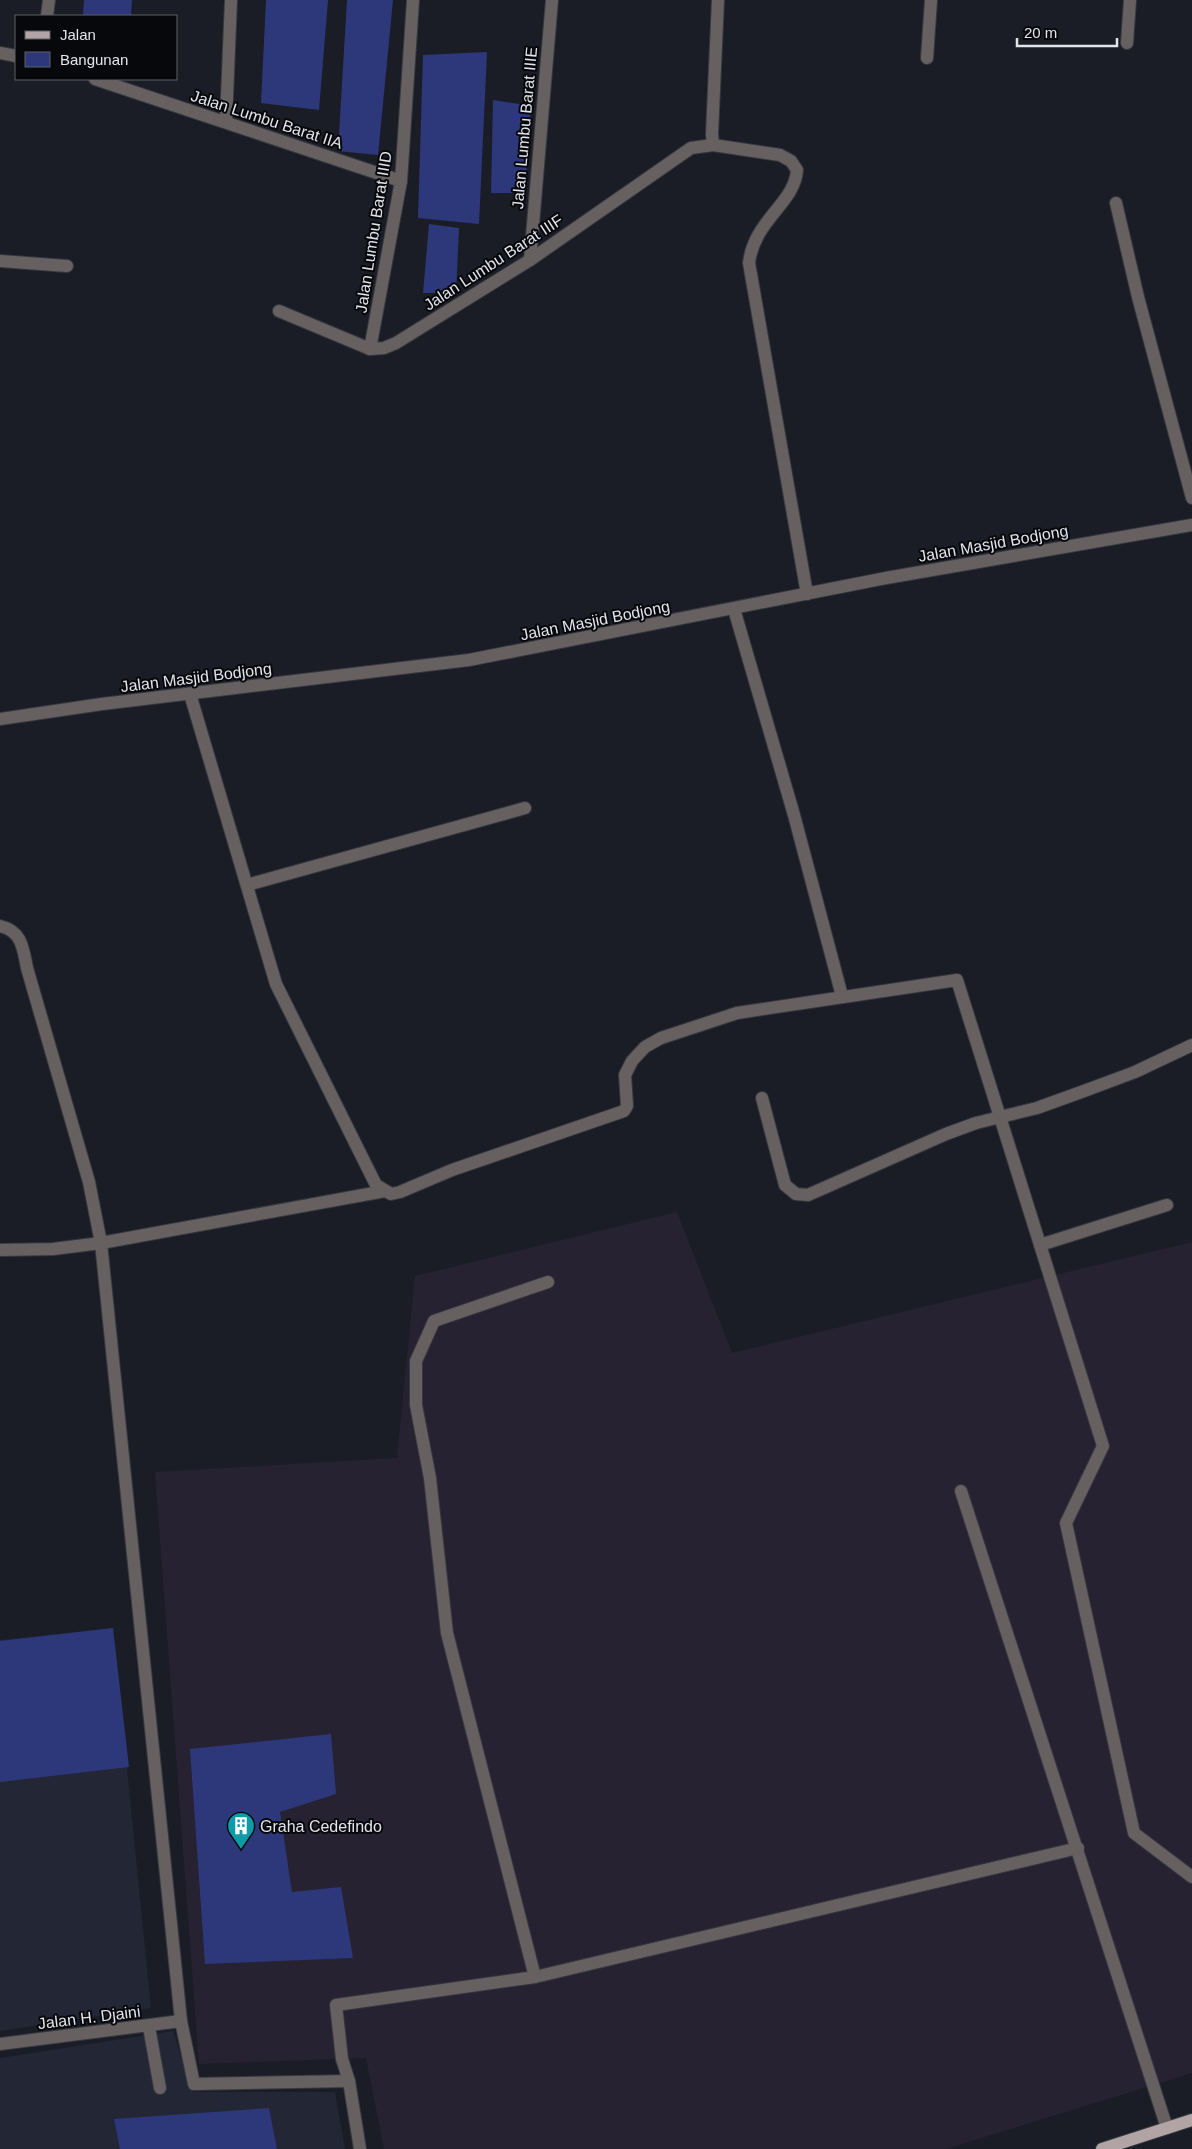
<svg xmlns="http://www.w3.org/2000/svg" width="1192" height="2149" viewBox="0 0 1192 2149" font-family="Arial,sans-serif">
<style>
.built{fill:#222635}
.industrial{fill:#262232}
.building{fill:#2d387b}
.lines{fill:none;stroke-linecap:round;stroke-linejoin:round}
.service-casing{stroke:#373941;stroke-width:14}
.minor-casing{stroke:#373941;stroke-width:14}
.tertiary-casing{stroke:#373941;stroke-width:14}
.primary-casing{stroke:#373941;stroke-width:14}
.service{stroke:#676060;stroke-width:12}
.minor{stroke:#676060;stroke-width:12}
.tertiary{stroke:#676060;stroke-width:12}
.primary{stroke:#b2a4a4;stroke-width:12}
.labels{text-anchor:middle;stroke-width:4;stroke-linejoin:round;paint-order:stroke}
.street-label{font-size:16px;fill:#e2e4ea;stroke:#07080b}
.poi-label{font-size:16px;fill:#e2e4ea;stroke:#07080b;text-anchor:start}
</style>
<rect width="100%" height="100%" fill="#1b1d26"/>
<g class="built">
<path d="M 113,1628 L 151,2008 L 0,2031 L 0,1640 Z"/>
<path d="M 173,2031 L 193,2092 L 335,2092 L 345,2149 L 0,2149 L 0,2058 Z"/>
</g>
<path class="industrial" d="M 677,1212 L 732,1353 L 1192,1242 L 1192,2073 L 946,2149 L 384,2149 L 366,2058 L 199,2064 L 155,1472 L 397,1458 L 415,1276 Z"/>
<g class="building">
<path d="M 84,0 L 132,0 L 131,16 L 83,16 Z"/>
<path d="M 266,0 L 328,0 L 319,110 L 261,103 Z"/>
<path d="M 347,0 L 393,0 L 378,155 L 338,151 Z"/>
<path d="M 487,52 L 479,224 L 418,218 L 423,55 Z"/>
<path d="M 493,100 L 531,106 L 525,193 L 491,193 Z"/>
<path d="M 429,224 L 459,228 L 456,293 L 423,293 Z"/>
<path d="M 113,1628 L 129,1767 L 0,1782 L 0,1641 Z"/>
<path d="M 331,1734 L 336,1794 L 280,1812 L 292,1892 L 341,1887 L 353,1958 L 205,1964 L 190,1749 Z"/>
<path d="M 269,2108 L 277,2149 L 120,2149 L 114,2119 Z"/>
</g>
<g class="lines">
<defs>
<g id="service">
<path d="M 0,926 C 22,931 23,948 27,968 L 89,1182 L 101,1243 L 181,2021 L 194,2084 L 349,2081"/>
<path d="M 1000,1117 L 1103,1446 L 1066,1523 L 1134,1833 L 1192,1877"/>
<path d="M 1040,1245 L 1167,1205"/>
<path d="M 0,1250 L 53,1249 L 101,1243 L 385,1191"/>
<path d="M 961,1491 L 1167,2128"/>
<path d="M 535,1977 L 1078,1848"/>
<path d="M 149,2027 L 160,2088"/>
<path d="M 0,2044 L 181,2021"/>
<path d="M 360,2149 L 349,2081 L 342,2059 L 336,2005 L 535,1977 L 447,1633 L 430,1478 L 416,1405 L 416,1361 L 434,1321 L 548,1282"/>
</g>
<g id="minor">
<path d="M 47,16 L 49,0"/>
<path d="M 1127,43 L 1130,0"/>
<path d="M 0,53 L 16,56"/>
<path d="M 927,58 L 931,0"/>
<path d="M 95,79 L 401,181"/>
<path d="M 226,121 L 231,0"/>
<path d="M 713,145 L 712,134 L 718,0"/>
<path d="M 1116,203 L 1138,297 L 1192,498"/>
<path d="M 530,260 L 552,0"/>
<path d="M 0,261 L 67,266"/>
<path d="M 279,311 L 370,349 L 384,348 L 396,343 L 530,260 L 691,148 L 713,145 L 780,155 L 791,161 L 797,170 C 795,203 754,220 749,263 L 807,594"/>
<path d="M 370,349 L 401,181 L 413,0"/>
<path d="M 734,609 L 794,815 L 842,996"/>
<path d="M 190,694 L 276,984 L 376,1185 L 391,1194 L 400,1192 L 452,1170 L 624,1111 L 627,1106 L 625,1075 L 632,1061 L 645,1047 L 661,1038 L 737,1013 L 957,980 L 1000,1117"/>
<path d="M 247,885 L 525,808"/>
<path d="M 762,1098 L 785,1185 L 796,1194 L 808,1195 L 946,1134 L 976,1123 L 1037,1108 L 1084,1091 L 1135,1072 L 1192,1045"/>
</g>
<path id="tertiary" d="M 0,719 L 102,704 L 469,660 L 886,578 L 1192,525"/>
<path id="primary" d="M 1102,2149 L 1192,2120"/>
</defs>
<use href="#service" class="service-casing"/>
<use href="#minor" class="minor-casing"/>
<use href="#tertiary" class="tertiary-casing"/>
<use href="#primary" class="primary-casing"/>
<use href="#service" class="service"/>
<use href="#minor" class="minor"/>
<use href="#tertiary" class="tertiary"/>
<use href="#primary" class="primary"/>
</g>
<defs>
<symbol id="building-pin" viewBox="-11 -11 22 30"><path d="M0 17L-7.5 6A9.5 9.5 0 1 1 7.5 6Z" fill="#0f9aa8" stroke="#07080b"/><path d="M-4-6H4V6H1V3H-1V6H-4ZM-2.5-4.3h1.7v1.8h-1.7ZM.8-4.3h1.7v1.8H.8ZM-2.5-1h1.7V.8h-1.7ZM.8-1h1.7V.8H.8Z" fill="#fff"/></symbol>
</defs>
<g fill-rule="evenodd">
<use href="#building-pin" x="225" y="1810" width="32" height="43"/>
</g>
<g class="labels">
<g class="street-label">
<text transform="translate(267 119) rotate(18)" y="6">Jalan Lumbu Barat IIA</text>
<text transform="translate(524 128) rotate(-85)" y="6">Jalan Lumbu Barat IIIE</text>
<text transform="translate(373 232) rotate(-81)" y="6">Jalan Lumbu Barat IIID</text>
<text transform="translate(493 262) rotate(-33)" y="6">Jalan Lumbu Barat IIIF</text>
<text transform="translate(993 543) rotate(-10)" y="6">Jalan Masjid Bodjong</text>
<text transform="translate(595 620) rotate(-11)" y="6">Jalan Masjid Bodjong</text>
<text transform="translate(196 677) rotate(-7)" y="6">Jalan Masjid Bodjong</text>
<text transform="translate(89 2017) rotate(-7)" y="6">Jalan H. Djaini</text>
</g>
<g class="poi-label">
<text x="260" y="1832">Graha Cedefindo</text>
</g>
</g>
<rect x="15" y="15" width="162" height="65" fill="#07080b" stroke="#5f6064"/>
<rect x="25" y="31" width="25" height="8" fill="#b2a4a4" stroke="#5f6064"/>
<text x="60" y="40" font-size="15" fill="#e2e4ea">Jalan</text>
<rect x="25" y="52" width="25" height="15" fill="#2d387b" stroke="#5f6064"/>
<text x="60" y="65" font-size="15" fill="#e2e4ea">Bangunan</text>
<path d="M1017 38v8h100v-8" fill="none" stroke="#e2e4ea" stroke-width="2.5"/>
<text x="1024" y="38" font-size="15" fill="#e2e4ea" stroke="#07080b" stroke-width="4" paint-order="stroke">20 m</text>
</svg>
